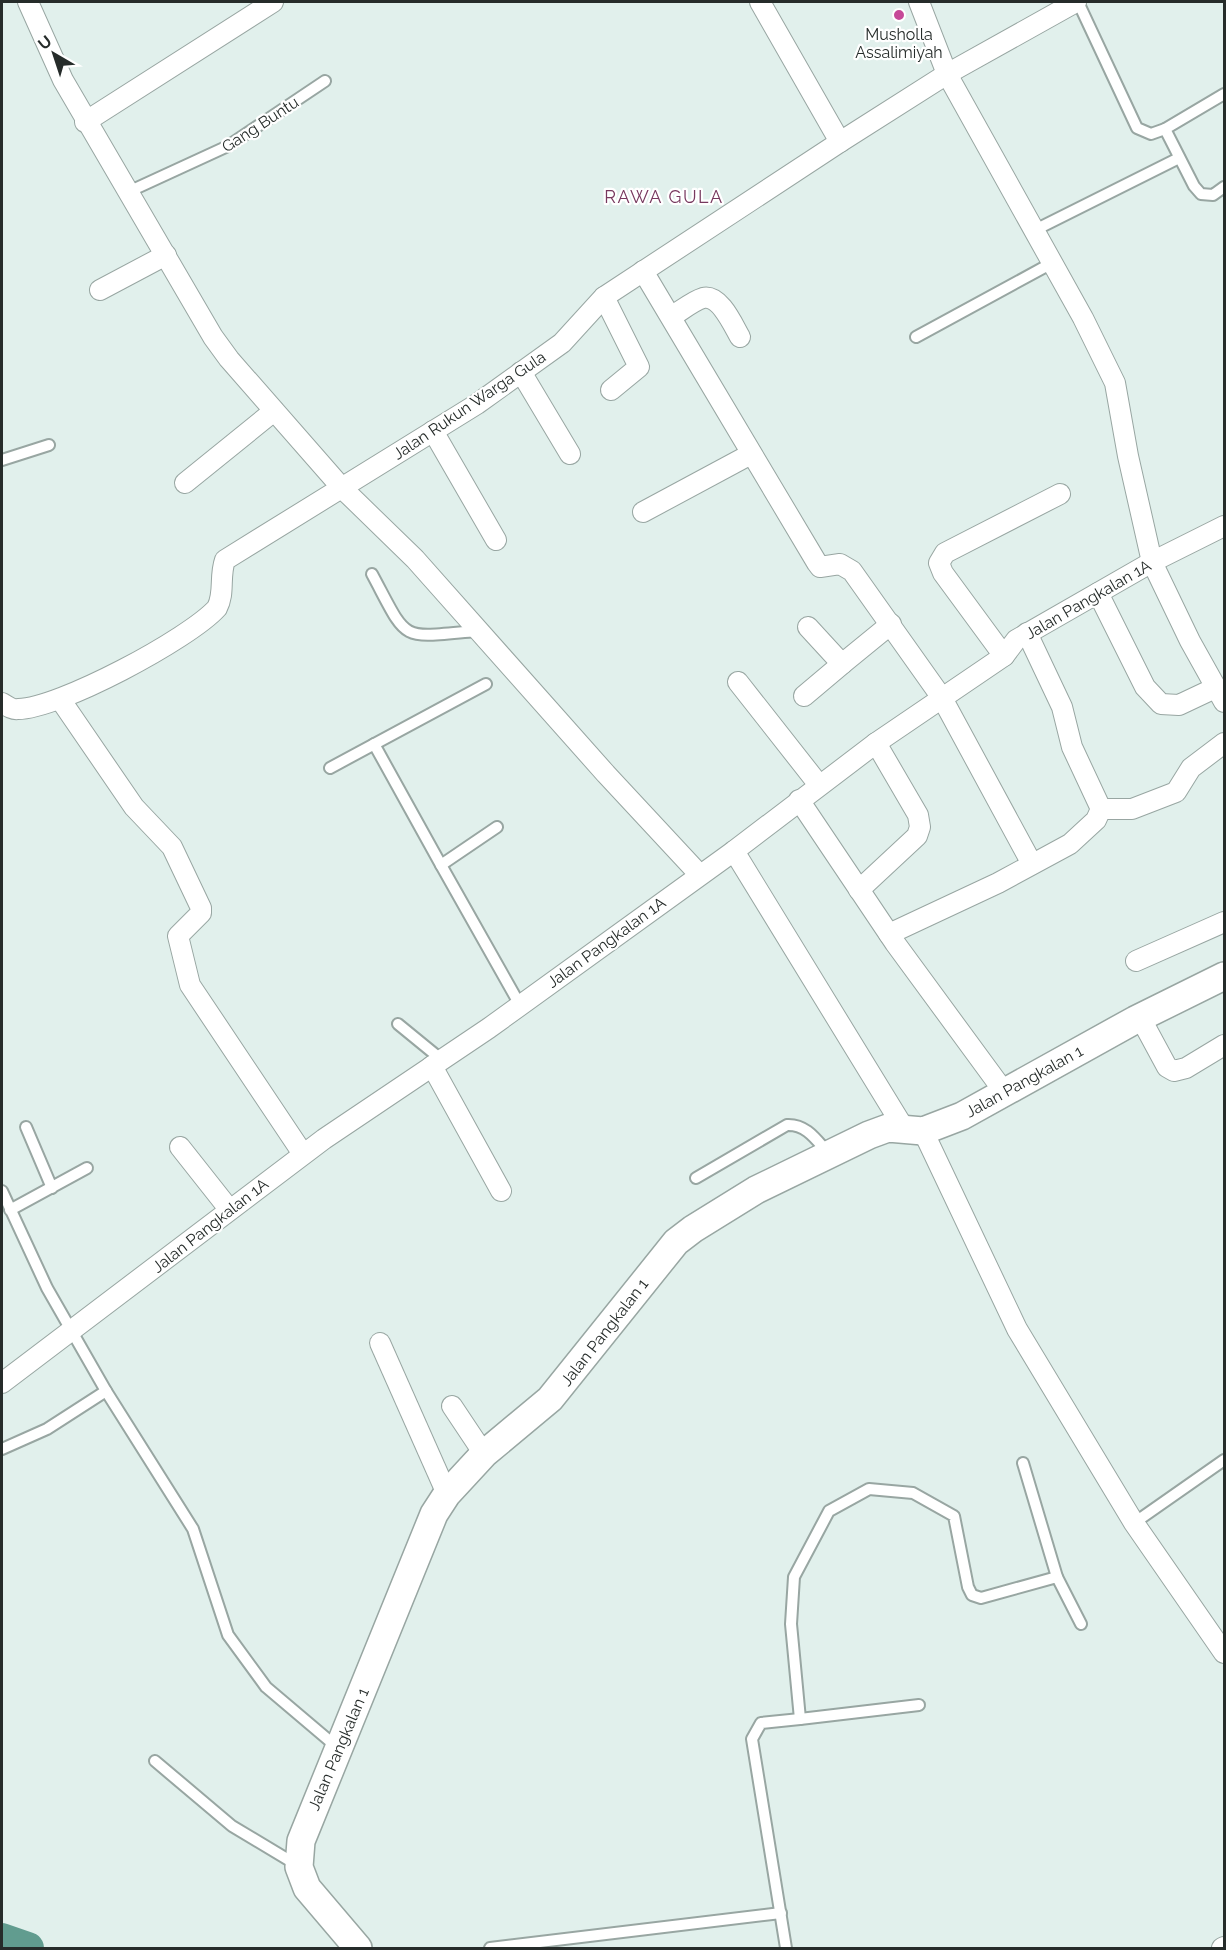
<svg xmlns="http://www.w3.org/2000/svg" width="1226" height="1950" viewBox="0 0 1226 1950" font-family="Raleway,sans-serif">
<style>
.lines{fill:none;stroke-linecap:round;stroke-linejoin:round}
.river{stroke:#619c8f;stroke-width:32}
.lane-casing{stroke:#98a6a2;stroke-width:14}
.street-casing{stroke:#98a6a2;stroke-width:22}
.secondary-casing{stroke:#98a6a2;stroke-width:30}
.lane{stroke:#fff;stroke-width:10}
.street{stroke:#fff;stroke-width:20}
.secondary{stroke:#fff;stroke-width:27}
.poi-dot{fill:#c64998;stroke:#fff;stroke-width:2}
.labels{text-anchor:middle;stroke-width:4.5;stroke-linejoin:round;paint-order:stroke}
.poi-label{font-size:16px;fill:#262c2a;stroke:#fff}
.street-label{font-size:16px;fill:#262c2a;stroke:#fff}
.neighbourhood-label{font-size:18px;letter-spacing:1.5px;fill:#77385e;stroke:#fff}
</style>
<rect width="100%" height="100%" fill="#e1f0ec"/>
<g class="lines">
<path class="river" d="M 2,1939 L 28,1948"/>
<defs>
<g id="lane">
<path d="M 1078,2 L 1137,128 L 1151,134 L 1165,129"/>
<path d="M 1224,94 L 1165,129 L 1194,186 L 1201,194 L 1213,195 L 1224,187"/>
<path d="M 128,192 L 228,146 L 325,81"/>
<path d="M 1033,231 L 1179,158"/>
<path d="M 916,337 L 1052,263"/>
<path d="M 2,460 L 49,445"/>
<path d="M 372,574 C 409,643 398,638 476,631"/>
<path d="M 374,744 L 441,865 L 497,827"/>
<path d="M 330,768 L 486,684"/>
<path d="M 441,865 L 520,1005"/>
<path d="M 398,1024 L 442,1060"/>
<path d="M 26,1127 L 52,1188"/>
<path d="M 696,1178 L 787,1125 C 807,1124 817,1141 829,1154"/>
<path d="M 2,1191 L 47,1288 L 106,1391 L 193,1529 L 228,1635 L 266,1687 L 338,1748"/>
<path d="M 10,1210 L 87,1168"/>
<path d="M 2,1449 L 47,1429 L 106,1391"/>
<path d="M 1023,1463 L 1057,1577"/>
<path d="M 1134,1523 L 1224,1460"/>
<path d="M 800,1719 L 919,1705"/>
<path d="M 155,1761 L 232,1826 L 297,1865"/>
<path d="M 490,1948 L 781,1913"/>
<path d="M 786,1948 L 752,1739 L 761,1723 L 800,1719 L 791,1624 L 794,1577 L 829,1511 L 869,1489 L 913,1493 L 954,1516 L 968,1587 L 972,1595 L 981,1598 L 1057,1577 L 1081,1624"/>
</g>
<g id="street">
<path d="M 28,2 L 63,80 L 213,337 L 229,359 L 342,488 L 415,559 L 606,774 L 699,874"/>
<path d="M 760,2 L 840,142"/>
<path d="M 919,2 L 947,74 L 1083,318 L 1115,383 L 1128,456 L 1152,562 L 1190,641 L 1224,702"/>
<path d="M 85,122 L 273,2"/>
<path d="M 643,271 L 817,563 L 820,567 L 840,564 L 852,571 L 942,698 L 1032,864"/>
<path d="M 100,290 L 166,255"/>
<path d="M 604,297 L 639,367 L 611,390"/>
<path d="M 674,315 C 682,310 693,301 703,298 C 720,294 733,325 740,337"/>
<path d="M 521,372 L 570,454"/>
<path d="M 433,431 L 496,540"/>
<path d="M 185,483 L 274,411"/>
<path d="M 643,512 L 751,454"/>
<path d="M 1098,593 L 1145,687 L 1161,704 L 1179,705 L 1215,688"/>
<path d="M 808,627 L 842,664 L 891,624"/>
<path d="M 1027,633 L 1062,707 L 1072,747 L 1101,809 L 1132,809 L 1176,792 L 1191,768 L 1224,743"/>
<path d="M 1004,656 L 943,573 L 939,563 L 945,553 L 1060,494"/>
<path d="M 738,682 L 819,785"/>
<path d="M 804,696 L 842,664"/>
<path d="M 60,699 L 134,807 L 172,847 L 201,908 L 201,913 L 178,936 L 190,985 L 303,1154"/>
<path d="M 2,703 C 7,706 13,710 18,709 C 58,709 189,639 217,608 C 225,593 219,577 225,560 L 477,404 L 562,343 L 604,297 L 840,142 L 947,74 L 1076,2"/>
<path d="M 799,800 L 895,943 L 1005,1093"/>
<path d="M 734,851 L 905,1130"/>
<path d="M 859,890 L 917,836 L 920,827 L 918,815 L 876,743"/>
<path d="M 889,934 L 998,883 L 1070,844 L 1096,820 L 1101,809"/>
<path d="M 1136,961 L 1224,922"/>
<path d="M 1140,1017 L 1167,1067 L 1174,1071 L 1186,1068 L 1224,1045"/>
<path d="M 432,1066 L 501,1191"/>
<path d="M 923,1131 L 1017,1329 L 1134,1523 L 1224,1653"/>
<path d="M 180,1147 L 229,1209"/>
<path d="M 380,1343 L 447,1494"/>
<path d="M 2,1383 L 324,1139 L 489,1028 L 734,851 L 876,743 L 1004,656 L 1016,640 L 1152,562 L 1224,526"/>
<path d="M 452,1406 L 484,1454"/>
<path d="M 1222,1948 L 1224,1947"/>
</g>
<path id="secondary" d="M 358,1948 L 307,1888 L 299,1867 L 301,1841 L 434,1514 L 447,1494 L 484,1454 L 550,1399 L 676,1242 L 693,1229 L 756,1190 L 869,1135 L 888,1128 L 923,1131 L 962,1116 L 1135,1020 L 1224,976"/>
</defs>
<use href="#lane" class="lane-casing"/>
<use href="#street" class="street-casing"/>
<use href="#secondary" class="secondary-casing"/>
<use href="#lane" class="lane"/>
<use href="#street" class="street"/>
<use href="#secondary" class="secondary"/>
</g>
<circle class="poi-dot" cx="899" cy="15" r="6"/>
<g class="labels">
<g class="poi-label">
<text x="899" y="40">Musholla<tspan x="899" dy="18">Assalimiyah</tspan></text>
</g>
<g class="street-label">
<text transform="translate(260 124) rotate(-33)" y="6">Gang Buntu</text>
<text transform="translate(469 405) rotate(-34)" y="6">Jalan Rukun Warga Gula</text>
<text transform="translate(1088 599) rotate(-30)" y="6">Jalan Pangkalan 1A</text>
<text transform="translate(606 942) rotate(-36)" y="6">Jalan Pangkalan 1A</text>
<text transform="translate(1024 1081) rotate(-29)" y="6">Jalan Pangkalan 1</text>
<text transform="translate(210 1225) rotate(-38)" y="6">Jalan Pangkalan 1A</text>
<text transform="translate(604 1332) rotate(-52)" y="6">Jalan Pangkalan 1</text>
<text transform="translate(338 1749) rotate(-67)" y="6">Jalan Pangkalan 1</text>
</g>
<g class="neighbourhood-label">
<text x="664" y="203">RAWA GULA</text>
</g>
</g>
<rect width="1226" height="1950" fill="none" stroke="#262c2a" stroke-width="6"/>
<g transform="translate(54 54) rotate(321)" stroke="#ffffff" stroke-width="4.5" paint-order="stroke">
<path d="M0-4.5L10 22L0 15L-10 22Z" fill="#262c2a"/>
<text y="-9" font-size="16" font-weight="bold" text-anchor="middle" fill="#262c2a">U</text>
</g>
</svg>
